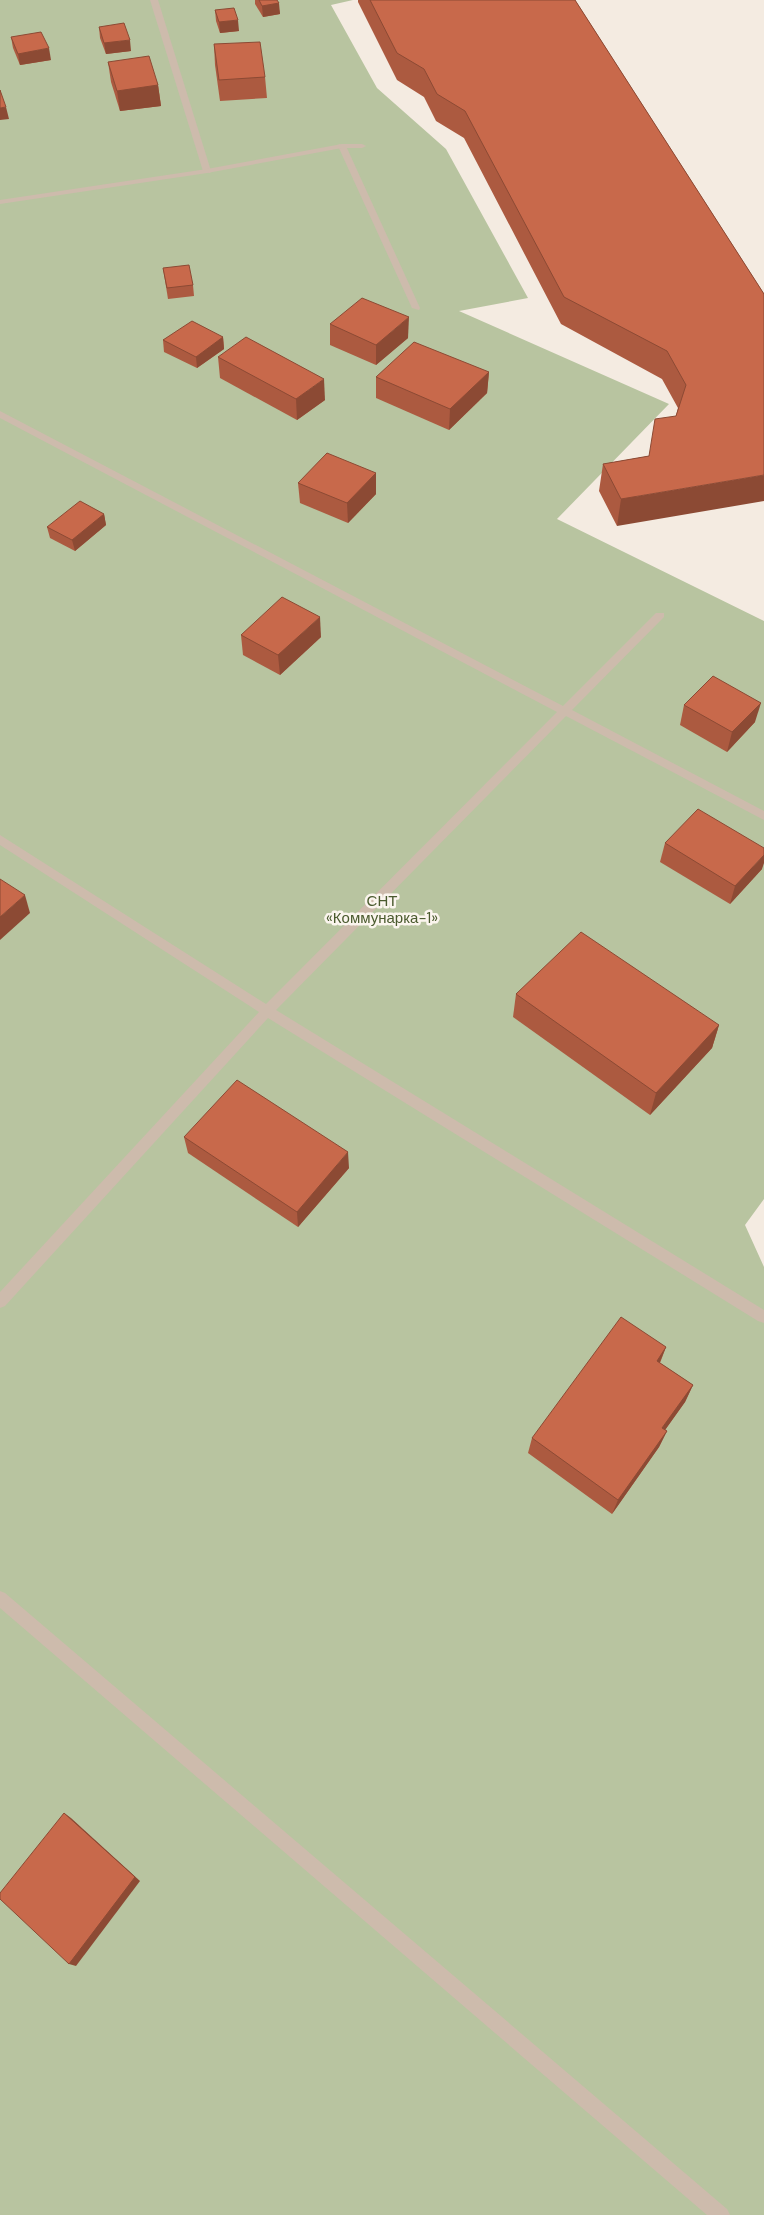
<svg xmlns="http://www.w3.org/2000/svg" width="764" height="2215" viewBox="0 0 764 2215" font-family="'DM Sans',sans-serif">
<style>
.green{fill:#b8c4a0}
.lines{fill:none;stroke-linecap:round;stroke-linejoin:round}
.service{fill:#cdbbac;fill-rule:evenodd}
.minor{fill:#cdbbac;fill-rule:evenodd}
.wall{fill:#ac5a40}
.shaded-wall{fill:#8c4a34}
.building{fill:#c8694b;stroke:#8c4a34}
.labels{text-anchor:middle;stroke-width:5;stroke-linejoin:round;paint-order:stroke}
.park-label{font-size:15px;fill:#4a5a2e;stroke:#fbf5ee}
</style>
<rect width="100%" height="100%" fill="#f4ebe1"/>
<path class="green" d="M 0,0 L 353,0 L 331,5 L 377,88 L 446,149 L 528,298 L 459,311 L 669,404 L 557,519 L 764,621 L 764,1199 L 745,1225 L 764,1267 L 764,2215 L 0,2215 Z"/>
<g class="lines">
<g class="service">
<path d="M 150,0 L 158,0 L 211,171 L 210,173 L 203,171 Z"/>
<path d="M 339,144 L 346,146 L 420,308 L 419,310 L 412,308 L 338,146 Z"/>
<path d="M 0,411 L 563,706 L 656,613 L 664,613 L 664,617 L 572,710 L 764,811 L 764,820 L 566,716 L 276,1010 L 764,1310 L 764,1323 L 758,1321 L 268,1018 L 5,1306 L 0,1308 L 0,1292 L 259,1012 L 0,845 L 0,835 L 266,1004 L 557,712 L 0,418 Z"/>
<path d="M 0,1591 L 5,1593 L 727,2209 L 730,2215 L 707,2215 L 0,1608 Z"/>
</g>
<path class="minor" d="M 342,144 L 362,144 L 366,146 L 362,148 L 342,148 L 207,173 L 0,204 L 0,200 L 207,169 Z"/>
</g>
<g class="wall">
<path d="M 255,0 L 277,0 L 280,14 L 263,17 L 255,4 Z"/>
<path d="M 358,0 L 575,0 L 764,294 L 617,526 L 599,491 L 603,464 L 649,456 L 676,416 L 678,408 L 662,379 L 561,324 L 464,138 L 436,121 L 424,97 L 397,80 L 358,2 Z"/>
<path d="M 215,10 L 239,31 L 220,33 L 216,21 Z"/>
<path d="M 99,27 L 131,51 L 106,54 L 100,38 Z"/>
<path d="M 11,37 L 51,60 L 20,65 L 13,48 Z"/>
<path d="M 214,44 L 265,77 L 267,98 L 220,101 L 215,65 Z"/>
<path d="M 108,62 L 158,85 L 161,106 L 120,111 L 111,82 Z"/>
<path d="M 163,268 L 193,285 L 194,296 L 168,299 Z"/>
<path d="M 330,324 L 408,338 L 376,365 L 330,345 Z"/>
<path d="M 223,337 L 224,349 L 197,368 L 164,352 L 163,340 Z"/>
<path d="M 218,357 L 325,400 L 297,420 L 220,378 Z"/>
<path d="M 489,372 L 487,393 L 449,430 L 376,398 L 376,377 Z"/>
<path d="M 376,473 L 376,494 L 348,523 L 300,503 L 298,483 Z"/>
<path d="M 104,514 L 106,525 L 75,551 L 50,538 L 47,527 Z"/>
<path d="M 241,635 L 321,637 L 280,675 L 243,655 Z"/>
<path d="M 684,705 L 755,722 L 727,752 L 680,725 Z"/>
<path d="M 665,843 L 762,869 L 730,904 L 660,862 Z"/>
<path d="M 516,994 L 719,1025 L 712,1048 L 650,1115 L 513,1017 Z"/>
<path d="M 184,1137 L 349,1168 L 298,1227 L 188,1153 Z"/>
<path d="M 666,1347 L 660,1363 L 693,1385 L 685,1402 L 665,1430 L 667,1431 L 659,1447 L 612,1514 L 528,1453 L 532,1438 Z"/>
</g>
<g class="shaded-wall">
<path d="M 279,3 L 280,14 L 263,17 L 262,6 Z"/>
<path d="M 238,20 L 239,31 L 220,33 L 219,22 Z"/>
<path d="M 130,40 L 131,51 L 106,54 L 104,43 Z"/>
<path d="M 49,48 L 51,60 L 20,65 L 18,54 Z"/>
<path d="M 158,85 L 161,106 L 120,111 L 117,91 Z"/>
<path d="M 6,107 L 9,119 L 0,120 L 0,108 Z"/>
<path d="M 409,317 L 408,338 L 376,365 L 376,345 Z"/>
<path d="M 223,337 L 224,349 L 197,368 L 196,357 Z"/>
<path d="M 489,372 L 487,393 L 449,430 L 450,409 Z"/>
<path d="M 324,379 L 325,400 L 297,420 L 296,399 Z"/>
<path d="M 376,473 L 376,494 L 348,523 L 347,503 Z"/>
<path d="M 764,475 L 764,501 L 617,526 L 621,499 Z"/>
<path d="M 104,514 L 106,525 L 75,551 L 72,540 Z"/>
<path d="M 320,617 L 321,637 L 280,675 L 278,655 Z"/>
<path d="M 761,703 L 755,722 L 727,752 L 732,732 Z"/>
<path d="M 764,855 L 764,863 L 762,869 L 730,904 L 735,886 Z"/>
<path d="M 25,895 L 30,913 L 0,940 L 0,917 Z"/>
<path d="M 719,1025 L 712,1048 L 650,1115 L 656,1093 Z"/>
<path d="M 348,1152 L 349,1168 L 298,1227 L 297,1212 Z"/>
<path d="M 666,1347 L 659,1364 L 657,1361 Z"/>
<path d="M 693,1385 L 685,1402 L 655,1444 L 662,1428 Z"/>
<path d="M 667,1431 L 659,1447 L 612,1514 L 618,1500 Z"/>
<path d="M 64,1813 L 71,1818 L 140,1881 L 76,1966 L 69,1964 Z"/>
</g>
<g class="building">
<path d="M 259,0 L 277,0 L 279,3 L 262,6 Z"/>
<path d="M 370,0 L 575,0 L 764,294 L 764,475 L 621,499 L 603,464 L 649,456 L 655,419 L 676,416 L 686,385 L 667,351 L 564,297 L 465,111 L 437,94 L 424,69 L 397,53 Z"/>
<path d="M 234,8 L 238,20 L 219,22 L 215,10 Z"/>
<path d="M 124,23 L 130,40 L 104,43 L 99,27 Z"/>
<path d="M 41,32 L 49,48 L 18,54 L 11,37 Z"/>
<path d="M 260,42 L 265,77 L 219,80 L 214,44 Z"/>
<path d="M 149,56 L 158,85 L 117,91 L 108,62 Z"/>
<path d="M 0,90 L 6,107 L 0,108 Z"/>
<path d="M 189,265 L 193,285 L 167,288 L 163,268 Z"/>
<path d="M 362,298 L 409,317 L 376,345 L 330,324 Z"/>
<path d="M 192,321 L 223,337 L 196,357 L 163,340 Z"/>
<path d="M 246,337 L 324,379 L 296,399 L 218,357 Z"/>
<path d="M 414,342 L 489,372 L 450,409 L 376,377 Z"/>
<path d="M 327,453 L 376,473 L 347,503 L 298,483 Z"/>
<path d="M 80,501 L 104,514 L 72,540 L 47,527 Z"/>
<path d="M 282,597 L 320,617 L 278,655 L 241,635 Z"/>
<path d="M 713,676 L 761,703 L 732,732 L 684,705 Z"/>
<path d="M 698,809 L 764,848 L 764,855 L 735,886 L 665,843 Z"/>
<path d="M 0,879 L 25,895 L 0,917 Z"/>
<path d="M 581,932 L 719,1025 L 656,1093 L 516,994 Z"/>
<path d="M 237,1080 L 348,1152 L 297,1212 L 184,1137 Z"/>
<path d="M 621,1317 L 666,1347 L 657,1361 L 693,1385 L 662,1428 L 667,1431 L 618,1500 L 532,1438 Z"/>
<path d="M 64,1813 L 135,1877 L 69,1964 L 0,1899 L 0,1893 Z"/>
</g>
<g class="labels">
<g class="park-label">
<text x="382" y="906">СНТ<tspan x="382" dy="17">«Коммунарка-1»</tspan></text>
</g>
</g>
</svg>
